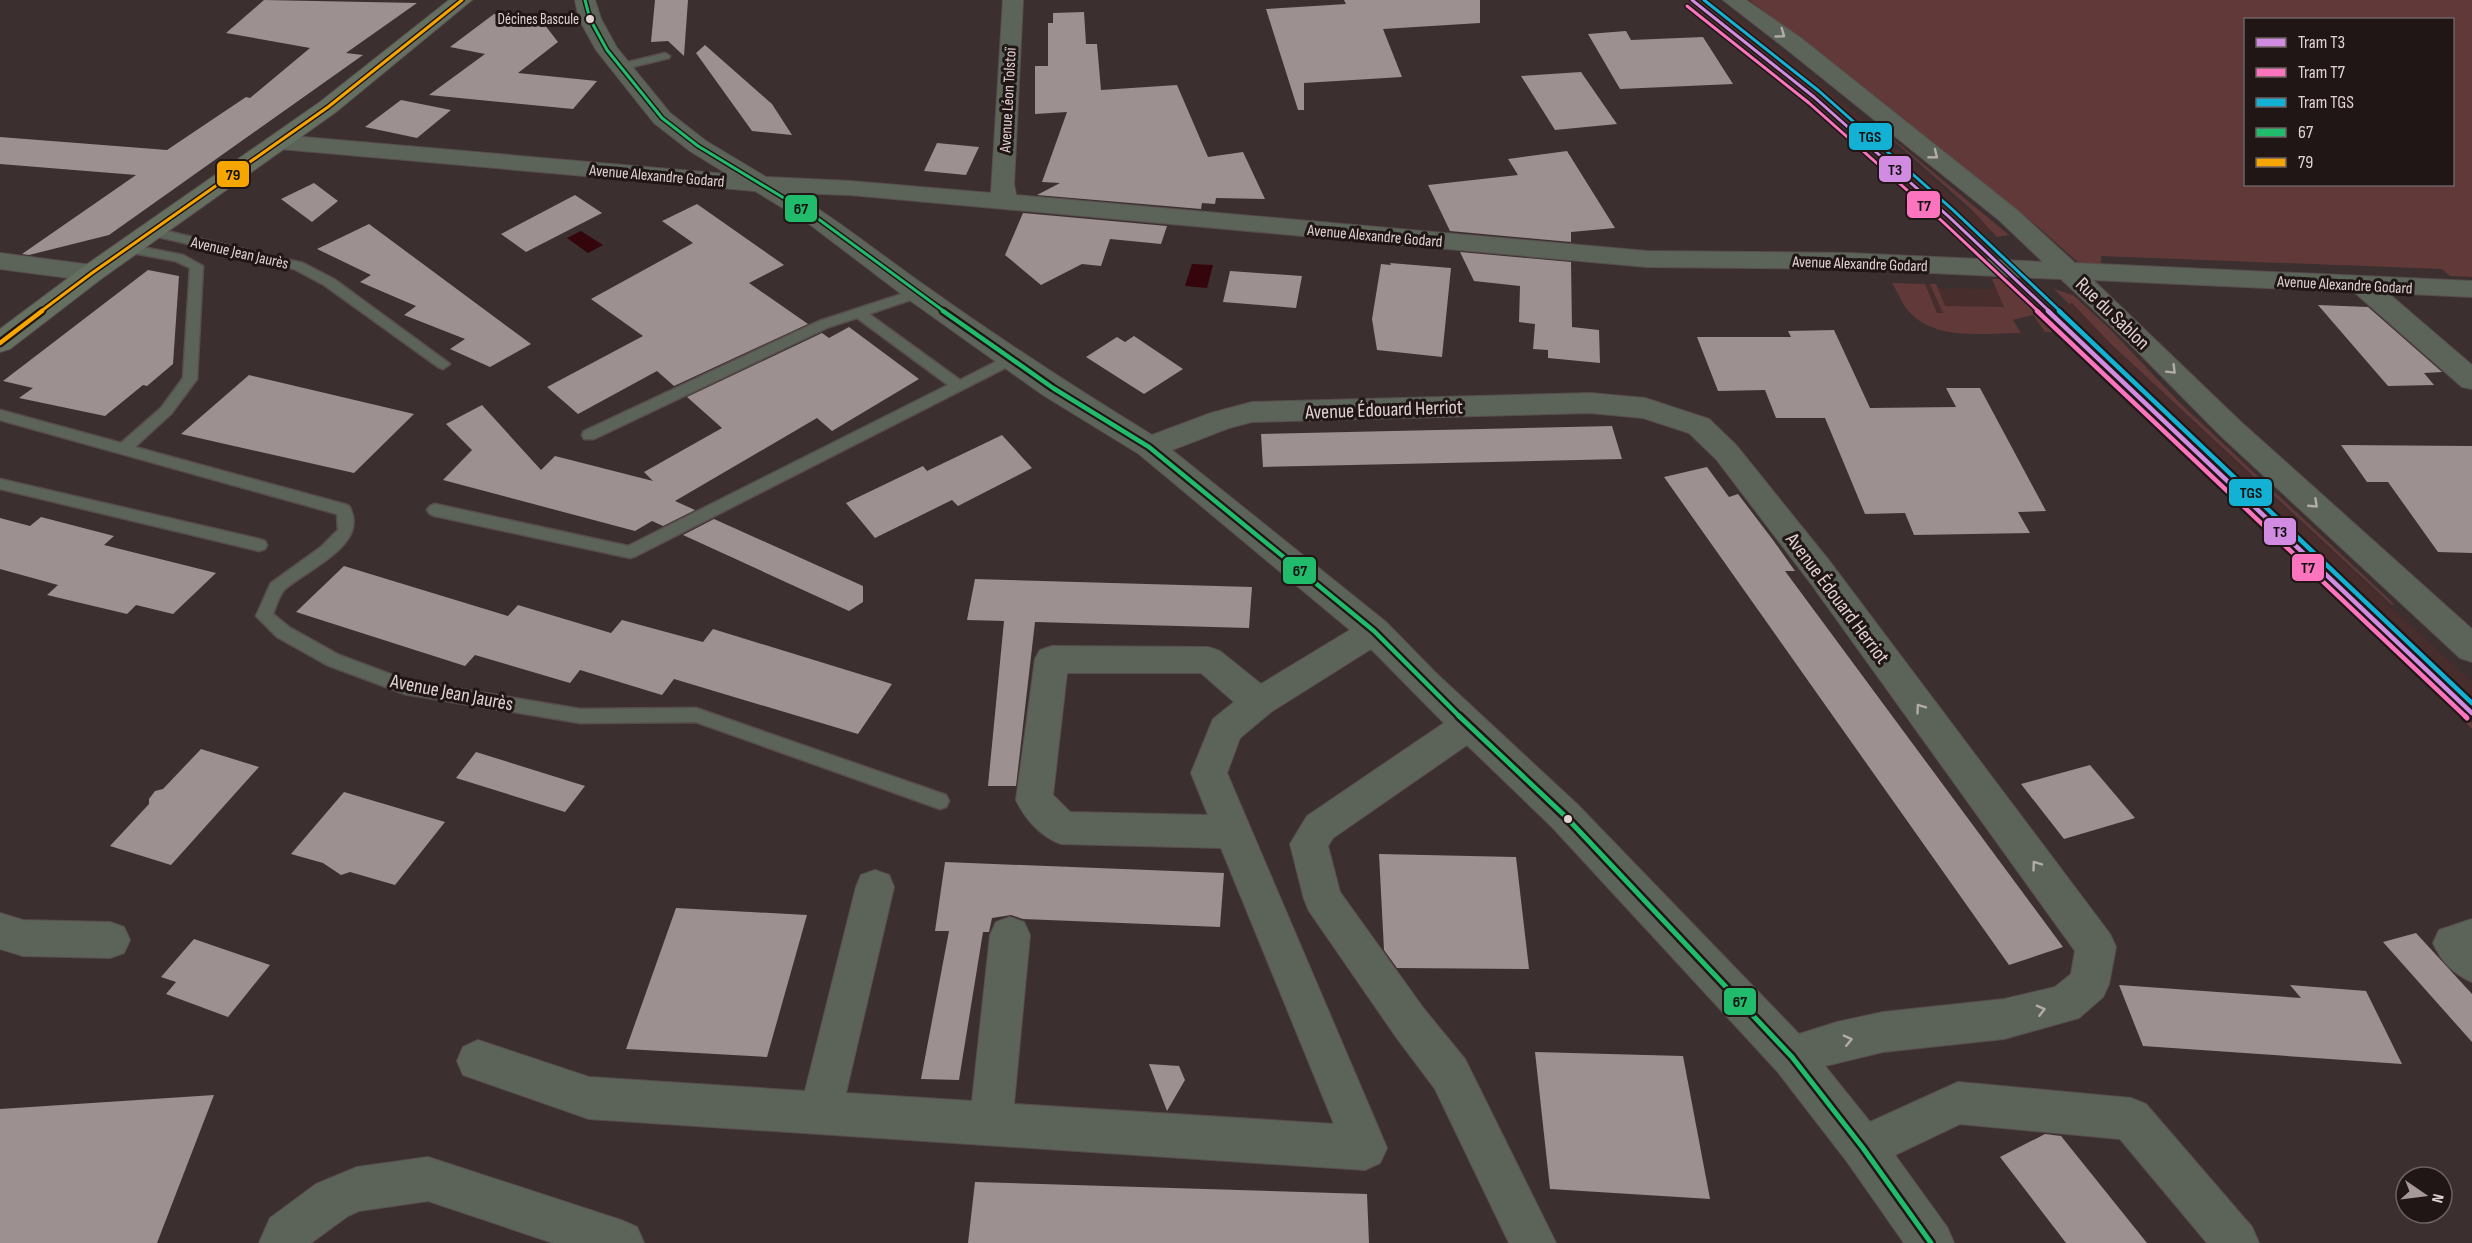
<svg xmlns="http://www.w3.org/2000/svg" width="2472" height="1243" viewBox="0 0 2472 1243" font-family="'Sofia Sans Condensed',sans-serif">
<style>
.built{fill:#482d2d}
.green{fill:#623939;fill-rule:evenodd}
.water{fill:#34050b}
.building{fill:#9c9090}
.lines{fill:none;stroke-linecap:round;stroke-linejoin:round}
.service-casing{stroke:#584d4d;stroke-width:3}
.minor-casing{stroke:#584d4d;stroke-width:2}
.secondary-casing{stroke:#584d4d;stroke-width:2}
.service{fill:#5c6459;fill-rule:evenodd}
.minor{fill:#5c6459;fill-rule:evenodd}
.secondary{fill:#657060;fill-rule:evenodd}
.bus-1-far2-casing{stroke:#201615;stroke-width:6}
.bus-1-far1-casing{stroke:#201615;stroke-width:9}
.bus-1-casing{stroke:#201615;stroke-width:10}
.bus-2-far1-casing{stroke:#201615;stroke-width:6}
.bus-2-casing{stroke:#201615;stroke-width:9}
.bus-1-far2{stroke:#20bc6c;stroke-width:3}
.bus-1-far1{stroke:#20bc6c;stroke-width:4.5}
.bus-1{stroke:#20bc6c;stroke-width:5}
.bus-2-far1{stroke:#f7a600;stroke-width:3}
.bus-2{stroke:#f7a600;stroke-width:4.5}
.tram-1-far1-casing{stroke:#201615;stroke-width:6}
.tram-1-casing{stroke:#201615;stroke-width:9}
.tram-2-far2-casing{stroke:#201615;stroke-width:6}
.tram-2-far1-casing{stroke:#201615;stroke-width:9}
.tram-2-casing{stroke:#201615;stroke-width:10}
.tram-3-far1-casing{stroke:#201615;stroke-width:6}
.tram-3-casing{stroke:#201615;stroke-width:9}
.tram-1-far1{stroke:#d18ce1;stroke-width:3}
.tram-1{stroke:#d18ce1;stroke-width:4.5}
.tram-2-far2{stroke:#fc73be;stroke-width:3}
.tram-2-far1{stroke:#fc73be;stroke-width:4.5}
.tram-2{stroke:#fc73be;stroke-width:5}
.tram-3-far1{stroke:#13b2d5;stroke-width:3}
.tram-3{stroke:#13b2d5;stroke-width:4.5}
.oneway{stroke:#b2aca8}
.bus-dot{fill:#e1d2d2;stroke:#201615;stroke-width:2}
.labels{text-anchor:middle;stroke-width:6;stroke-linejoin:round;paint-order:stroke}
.far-bus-label{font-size:15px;fill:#e1d2d2;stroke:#201615;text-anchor:end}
.far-street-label{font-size:16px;fill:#e1d2d2;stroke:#201615}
.street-label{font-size:20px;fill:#e1d2d2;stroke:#201615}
.line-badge{stroke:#201615;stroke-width:2}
.pale-badge-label{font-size:16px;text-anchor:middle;font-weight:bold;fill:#111}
</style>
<rect width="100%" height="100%" fill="#3b2f2f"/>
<g class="built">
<path d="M 1685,0 L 1712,0 L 1738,17 L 1854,111 L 1994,232 L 1964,238 L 1843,127 L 1787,80 Z"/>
<path d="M 1992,279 L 2004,279 L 2041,316 L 2047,315 L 2041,309 L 2071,303 L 2113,343 L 2110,344 L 2472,682 L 2472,729 L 2057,332 L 2045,332 L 2033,315 L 1938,313 L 1925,284 L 1936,284 L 1938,288 L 1995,289 Z"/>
</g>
<g class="green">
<path d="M 1749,0 L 2472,0 L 2472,277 L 2450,276 L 2442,269 L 2101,256 L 2101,265 L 2081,265 L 2036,225 L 1865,88 ZM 2246,20 L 2452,20 L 2452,184 L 2246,184 Z"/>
<path d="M 1870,120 L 2009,235 L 1997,237 L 1971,209 Z"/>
<path d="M 1992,279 L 2004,279 L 2041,316 L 2060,329 L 2472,723 L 2472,729 L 2057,332 L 2045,332 L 2033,315 L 2013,320 L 2021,333 C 1984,333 1932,342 1906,308 C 1901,301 1897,291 1892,283 L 1925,284 L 1937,313 L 1943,313 L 1930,284 L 1936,284 L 1945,306 L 2004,307 Z"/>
<path d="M 2054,289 L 2073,295 L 2110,329 L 2179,402 L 2394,604 L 2392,605 L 2111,344 L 2072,303 L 2069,304 Z"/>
</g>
<g class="water">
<path d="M 581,231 L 603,245 L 588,253 L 567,238 Z"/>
<path d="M 1192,264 L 1213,265 L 1207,288 L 1185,286 Z"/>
</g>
<g class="building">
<path d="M 264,0 L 417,3 L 346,53 L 363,55 L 109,235 L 29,255 L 22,254 L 136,175 L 0,164 L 0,137 L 167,150 L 246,97 L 250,98 L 310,48 L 226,33 Z"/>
<path d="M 655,0 L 688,0 L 684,56 L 668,41 L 651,42 Z"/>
<path d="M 1344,0 L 1480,0 L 1480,23 L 1383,29 L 1402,77 L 1304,83 L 1304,110 L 1298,110 L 1266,9 L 1346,4 Z"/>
<path d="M 1084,12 L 1086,44 L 1097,44 L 1101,90 L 1177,85 L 1208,157 L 1243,152 L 1265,199 L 1216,198 L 1215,204 L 1202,203 L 1201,209 L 1037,195 L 1060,183 L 1042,182 L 1067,112 L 1035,114 L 1035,66 L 1048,66 L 1048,23 L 1053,23 L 1053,13 Z"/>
<path d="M 494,14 L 541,20 L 558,42 L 518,73 L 597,81 L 573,109 L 429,95 L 485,54 L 450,47 Z"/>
<path d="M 1626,31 L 1631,40 L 1703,37 L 1733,84 L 1620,89 L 1588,34 Z"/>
<path d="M 705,45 L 772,104 L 792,135 L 752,131 L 696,53 Z"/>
<path d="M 1581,72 L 1617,124 L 1555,130 L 1521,76 Z"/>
<path d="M 401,100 L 451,110 L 417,138 L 365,127 Z"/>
<path d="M 937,143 L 979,147 L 966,175 L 924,171 Z"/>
<path d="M 1567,151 L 1615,228 L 1571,232 L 1571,242 L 1450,231 L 1428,185 L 1518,175 L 1508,159 Z"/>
<path d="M 314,183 L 338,201 L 312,222 L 281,199 Z"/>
<path d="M 575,195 L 602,213 L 526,252 L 501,234 Z"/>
<path d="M 697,204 L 784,265 L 749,283 L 808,324 L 674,386 L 657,371 L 578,414 L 547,387 L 643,336 L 591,299 L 693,243 L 662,221 Z"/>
<path d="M 1023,213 L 1167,226 L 1161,244 L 1110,239 L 1101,266 L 1082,264 L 1041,285 L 1005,255 Z"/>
<path d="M 369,224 L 531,344 L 490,367 L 450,349 L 465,339 L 404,315 L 416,306 L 360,282 L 371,275 L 317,249 Z"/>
<path d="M 1460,252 L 1571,262 L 1572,327 L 1599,330 L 1600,363 L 1548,358 L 1548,350 L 1533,349 L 1535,324 L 1519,322 L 1520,286 L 1474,281 Z"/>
<path d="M 1390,263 L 1451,268 L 1442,357 L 1377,350 L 1372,319 L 1381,264 L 1391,265 Z"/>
<path d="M 148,270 L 179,276 L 173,364 L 147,386 L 143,385 L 105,416 L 19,398 L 33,388 L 3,381 Z"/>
<path d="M 1230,271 L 1302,276 L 1296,308 L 1223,302 Z"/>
<path d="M 2318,305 L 2368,307 L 2442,372 L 2424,373 L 2434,385 L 2388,386 Z"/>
<path d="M 849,327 L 919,379 L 832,431 L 817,418 L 675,501 L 695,510 L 663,526 L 652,521 L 635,531 L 443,480 L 472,450 L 446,424 L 482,405 L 541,470 L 555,456 L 653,481 L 644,472 L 722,428 L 687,397 L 822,333 L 829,338 Z"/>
<path d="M 1834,330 L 1870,408 L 1956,407 L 1946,388 L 1980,388 L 2046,511 L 2018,512 L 2030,533 L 1914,535 L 1905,513 L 1865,514 L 1825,418 L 1776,418 L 1765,390 L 1718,391 L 1697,337 L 1791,337 L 1788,331 Z"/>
<path d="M 1134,336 L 1183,369 L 1144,394 L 1086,357 L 1117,337 L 1125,342 Z"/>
<path d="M 249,375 L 414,414 L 354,473 L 181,434 Z"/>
<path d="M 1612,426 L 1622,459 L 1263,467 L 1261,434 Z"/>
<path d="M 1002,435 L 1032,468 L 958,506 L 952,500 L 875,538 L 846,503 L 923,466 L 927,471 Z"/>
<path d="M 2341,445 L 2472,446 L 2472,553 L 2438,552 L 2388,482 L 2367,482 Z"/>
<path d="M 1707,467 L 1729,497 L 1738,494 L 1773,540 L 1795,571 L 1785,571 L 2063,947 L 2009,965 L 1664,477 Z"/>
<path d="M 41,517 L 114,536 L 104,545 L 216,573 L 173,614 L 136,605 L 127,614 L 47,595 L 58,585 L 0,569 L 0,518 L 30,526 Z"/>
<path d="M 714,519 L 863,586 L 863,602 L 849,611 L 683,535 Z"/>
<path d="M 344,566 L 508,616 L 518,605 L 611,633 L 622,620 L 703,642 L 713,629 L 892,684 L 858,734 L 674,679 L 662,695 L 580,670 L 570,683 L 475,655 L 465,666 L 296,612 Z"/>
<path d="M 975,579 L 1252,587 L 1249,628 L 1035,622 L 1016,786 L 988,786 L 1004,621 L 967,620 Z"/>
<path d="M 201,749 L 259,767 L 171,865 L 110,846 L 149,804 L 149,799 L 155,791 L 163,789 Z"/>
<path d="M 476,752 L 585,786 L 565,812 L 456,778 Z"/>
<path d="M 2090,765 L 2135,818 L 2064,839 L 2021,784 Z"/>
<path d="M 344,792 L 445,822 L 395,885 L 350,872 L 341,875 L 323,863 L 291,854 Z"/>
<path d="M 1379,854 L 1516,857 L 1529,969 L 1397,968 L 1384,950 Z"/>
<path d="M 945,862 L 1224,873 L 1220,927 L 1023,919 L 1011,915 L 992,918 L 989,932 L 983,932 L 959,1080 L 921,1079 L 949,931 L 935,931 Z"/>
<path d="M 676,908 L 807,915 L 767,1057 L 626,1049 Z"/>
<path d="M 2416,933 L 2472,994 L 2472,1042 L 2383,942 Z"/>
<path d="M 194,939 L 270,965 L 228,1017 L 166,994 L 176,982 L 161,977 Z"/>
<path d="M 2119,985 L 2301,998 L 2290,985 L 2366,991 L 2402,1064 L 2143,1046 Z"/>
<path d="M 1535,1052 L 1683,1056 L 1710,1199 L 1550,1189 Z"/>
<path d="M 1149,1064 L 1179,1066 L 1185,1080 L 1167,1111 Z"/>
<path d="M 214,1095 L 157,1243 L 0,1243 L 0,1109 Z"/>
<path d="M 2045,1134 L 2061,1136 L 2147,1243 L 2066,1243 L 2000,1157 Z"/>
<path d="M 975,1182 L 1367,1194 L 1369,1243 L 968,1243 Z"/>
</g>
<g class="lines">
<defs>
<g id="service">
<path d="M 665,53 L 670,56 L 669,58 L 620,70 L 615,67 L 616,65 Z"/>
<path d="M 150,227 L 303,263 L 334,279 L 450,364 L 443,369 L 438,367 L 324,285 L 294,269 L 146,234 L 144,231 L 146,228 Z"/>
<path d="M 127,244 L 183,255 L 203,266 L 197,379 L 171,414 L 135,447 L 344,504 L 349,506 C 371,544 308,569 285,589 C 279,595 276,607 273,614 L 289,627 L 339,655 L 406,680 L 580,709 L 696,708 L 946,795 L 949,801 L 946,807 L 940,809 L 696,722 L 580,723 L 405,694 L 327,665 L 277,637 L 256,616 L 269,587 L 271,583 L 321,547 L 338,530 L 337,514 L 0,420 L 0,410 L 121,443 L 161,408 L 183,378 L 190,268 L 175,261 L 122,251 L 121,248 Z"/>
<path d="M 917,289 L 922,290 L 924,293 L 922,296 L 869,314 L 960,380 L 1007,356 L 1017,356 L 1019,359 L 1017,362 L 636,556 L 630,558 L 435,516 L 430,514 L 427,510 L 430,506 L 435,504 L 628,546 L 948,385 L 857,318 L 829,327 L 594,439 L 584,439 L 582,435 L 584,431 L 819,321 Z"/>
<path d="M 0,479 L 259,539 L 265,541 L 267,545 L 265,549 L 259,551 L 0,489 Z"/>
</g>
<g id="minor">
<path d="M 575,0 L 595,0 L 601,19 L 617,48 L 670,113 L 706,141 L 766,177 L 850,181 L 991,193 L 1003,0 L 1023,0 L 1014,184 L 1016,195 L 1647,251 L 1847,253 L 2043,262 L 1999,220 L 1785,48 L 1723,0 L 1746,0 L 1801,38 L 2017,210 L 2075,263 L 2472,281 L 2472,297 L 2388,293 L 2472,365 L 2472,389 L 2462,387 L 2354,292 L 2093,280 L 2241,422 L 2472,629 L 2472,662 L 2460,658 L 2221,436 L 2129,343 L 2061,279 L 1847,269 L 1647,267 L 850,195 L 793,193 C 840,221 882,256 927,287 C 1000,339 1075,388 1152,435 L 1211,413 L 1252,402 L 1590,393 L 1645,398 L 1709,419 L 1736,445 L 1831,563 L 2110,934 L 2116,947 L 2109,984 L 2103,997 L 2079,1018 L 2004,1039 L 1883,1052 L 1825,1066 L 1870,1122 L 1958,1082 L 2131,1098 L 2146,1104 L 2252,1227 L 2259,1243 L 2207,1243 L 2120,1139 L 1960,1124 L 1895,1155 L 1947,1227 L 1954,1243 L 1904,1243 L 1848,1163 L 1777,1071 L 1552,827 L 1467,745 L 1333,838 L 1328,846 L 1340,892 L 1424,1009 L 1465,1059 L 1556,1243 L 1509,1243 L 1435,1089 L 1396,1037 L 1309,911 L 1304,899 L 1290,844 L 1307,816 L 1444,723 L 1371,649 L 1271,712 L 1240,738 L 1227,773 L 1387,1148 L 1380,1163 L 1365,1170 L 589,1119 L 463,1075 L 457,1061 L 463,1047 L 478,1040 L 589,1077 L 805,1091 L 856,887 L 861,875 L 875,870 L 889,875 L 894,887 L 846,1093 L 972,1101 L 990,935 L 996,922 L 1010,917 L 1024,922 L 1030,935 L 1014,1104 L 1334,1124 L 1221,848 L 1061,844 C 1041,837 1025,819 1016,800 L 1035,659 L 1040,650 L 1052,646 L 1208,647 L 1220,651 L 1261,684 L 1350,630 L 1139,454 L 1043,395 L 908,299 L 808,223 L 755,191 L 280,149 L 272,147 L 268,142 L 272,137 L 280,135 L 727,174 L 690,151 L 654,123 L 596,50 L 579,19 ZM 1590,413 L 1643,418 L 1689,433 L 1716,459 L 1809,581 L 2075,951 L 2071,974 L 2055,987 L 2004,999 L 1883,1012 L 1837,1022 L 1799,1034 L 1578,805 L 1437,674 L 1386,622 L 1172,450 L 1229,428 L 1252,422 ZM 1067,673 L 1201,673 L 1234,702 L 1213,719 L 1191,773 L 1208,815 L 1070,812 L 1053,795 Z"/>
<path d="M 0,253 L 92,265 L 101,267 L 105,273 L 101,279 L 92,281 L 0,269 Z"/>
<path d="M 0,913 L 23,920 L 110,922 L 124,927 L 130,940 L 124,953 L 110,958 L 23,956 L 0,949 Z"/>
<path d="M 2472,919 L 2472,982 C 2453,974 2441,961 2433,943 L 2439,930 Z"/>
<path d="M 428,1157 L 621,1220 L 637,1227 L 644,1243 L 553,1243 L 428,1201 L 359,1211 L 348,1216 L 311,1243 L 259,1243 L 270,1218 L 316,1184 L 357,1167 Z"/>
</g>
<path id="secondary" d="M 449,0 L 472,0 L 336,112 L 101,279 L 10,349 L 0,352 L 0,329 L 83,267 L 320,102 Z"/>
</defs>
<use href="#service" class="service-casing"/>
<use href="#minor" class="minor-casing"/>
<use href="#secondary" class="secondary-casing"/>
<use href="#service" class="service"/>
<use href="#minor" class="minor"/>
<use href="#secondary" class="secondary"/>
<defs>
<path id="bus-1-far2" d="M 585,0 L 590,19 L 607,50 L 662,118 L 698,146 L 817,218 L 945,312"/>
<path id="bus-1-far1" d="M 943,311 L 1053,388 L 1149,447 L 1374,631 L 1460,717"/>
<path id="bus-1" d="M 1459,716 L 1565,816 L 1792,1057 L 1863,1148 L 1931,1243"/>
<path id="bus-2-far1" d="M 40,312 L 92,273 L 328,107 L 462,0"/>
<path id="bus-2" d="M 0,343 L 42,311"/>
</defs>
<use href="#bus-1-far2" class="bus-1-far2-casing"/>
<use href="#bus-1-far1" class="bus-1-far1-casing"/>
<use href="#bus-1" class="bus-1-casing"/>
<use href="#bus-2-far1" class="bus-2-far1-casing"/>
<use href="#bus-2" class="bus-2-casing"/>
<use href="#bus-1-far2" class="bus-1-far2"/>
<use href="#bus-1-far1" class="bus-1-far1"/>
<use href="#bus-1" class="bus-1"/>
<use href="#bus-2-far1" class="bus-2-far1"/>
<use href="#bus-2" class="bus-2"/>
<defs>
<path id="tram-1-far1" d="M 1692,0 L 1814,97 L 1948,216 L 2050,312"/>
<path id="tram-1" d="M 2048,311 L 2472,713"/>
<path id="tram-2-far2" d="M 1687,6 L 1809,103 L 1943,222 L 2039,312"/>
<path id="tram-2-far1" d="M 2037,311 L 2466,717"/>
<path id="tram-2" d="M 2465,716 L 2467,718"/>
<path id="tram-3-far1" d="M 1704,0 L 1819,91 L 1953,210 L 2061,312"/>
<path id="tram-3" d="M 2059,311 L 2472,703"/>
</defs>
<use href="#tram-1-far1" class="tram-1-far1-casing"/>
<use href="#tram-1" class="tram-1-casing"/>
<use href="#tram-2-far2" class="tram-2-far2-casing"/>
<use href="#tram-2-far1" class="tram-2-far1-casing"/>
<use href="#tram-2" class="tram-2-casing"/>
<use href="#tram-3-far1" class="tram-3-far1-casing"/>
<use href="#tram-3" class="tram-3-casing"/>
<use href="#tram-1-far1" class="tram-1-far1"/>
<use href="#tram-1" class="tram-1"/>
<use href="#tram-2-far2" class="tram-2-far2"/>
<use href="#tram-2-far1" class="tram-2-far1"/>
<use href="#tram-2" class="tram-2"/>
<use href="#tram-3-far1" class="tram-3-far1"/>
<use href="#tram-3" class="tram-3"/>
</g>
<defs><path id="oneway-chevron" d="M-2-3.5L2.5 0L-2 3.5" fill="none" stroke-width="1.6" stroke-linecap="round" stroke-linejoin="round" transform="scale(1.5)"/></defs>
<g class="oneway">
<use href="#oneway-chevron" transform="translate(1781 34) rotate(36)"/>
<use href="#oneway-chevron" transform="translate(1934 155) rotate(39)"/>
<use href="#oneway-chevron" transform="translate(2172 370) rotate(45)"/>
<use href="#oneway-chevron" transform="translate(2314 504) rotate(43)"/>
<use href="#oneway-chevron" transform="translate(1920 708) rotate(-126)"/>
<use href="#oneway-chevron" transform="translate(2036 865) rotate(-126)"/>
<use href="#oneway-chevron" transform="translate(2041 1010) rotate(-14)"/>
<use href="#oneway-chevron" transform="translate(1848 1040) rotate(-13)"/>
</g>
<g class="bus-dot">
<circle cx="590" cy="19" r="5"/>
<circle cx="1568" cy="819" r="5"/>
</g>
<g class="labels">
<g class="far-bus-label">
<text x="579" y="24">Décines Bascule</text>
</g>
<g class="far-street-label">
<text transform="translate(1007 100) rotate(-87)" y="6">Avenue Léon Tolstoï</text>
<text transform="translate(657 175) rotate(5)" y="6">Avenue Alexandre Godard</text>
<text transform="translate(1375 235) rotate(5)" y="6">Avenue Alexandre Godard</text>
<text transform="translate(240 252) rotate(13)" y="6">Avenue Jean Jaurès</text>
<text transform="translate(1860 263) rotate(2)" y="6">Avenue Alexandre Godard</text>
<text transform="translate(2345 284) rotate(3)" y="6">Avenue Alexandre Godard</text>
</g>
<g class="street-label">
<text transform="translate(2113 313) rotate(44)" y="7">Rue du Sablon</text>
<text transform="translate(1384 409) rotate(-2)" y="7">Avenue Édouard Herriot</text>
<text transform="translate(1838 598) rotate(53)" y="7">Avenue Édouard Herriot</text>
<text transform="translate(452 692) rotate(11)" y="7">Avenue Jean Jaurès</text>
</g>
</g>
<g class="line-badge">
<rect x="1848" y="122" width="45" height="29" rx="6" fill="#13b2d5"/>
<rect x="1878" y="155" width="34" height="28" rx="6" fill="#d18ce1"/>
<rect x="216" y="160" width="34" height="28" rx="6" fill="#f7a600"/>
<rect x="1906" y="190" width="35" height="29" rx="6" fill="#fc73be"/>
<rect x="784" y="194" width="34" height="29" rx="6" fill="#20bc6c"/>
<rect x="2228" y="478" width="45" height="29" rx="6" fill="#13b2d5"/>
<rect x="2263" y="517" width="34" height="29" rx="6" fill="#d18ce1"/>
<rect x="2291" y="553" width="34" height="29" rx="6" fill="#fc73be"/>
<rect x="1282" y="556" width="35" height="29" rx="6" fill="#20bc6c"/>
<rect x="1723" y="987" width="34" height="29" rx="6" fill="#20bc6c"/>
</g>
<g class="pale-badge-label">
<text x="1870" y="142">TGS</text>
<text x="1895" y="175">T3</text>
<text x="233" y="180">79</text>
<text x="1924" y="211">T7</text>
<text x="801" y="214">67</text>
<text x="2251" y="498">TGS</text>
<text x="2280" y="537">T3</text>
<text x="2308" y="573">T7</text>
<text x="1300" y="576">67</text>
<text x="1740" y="1007">67</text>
</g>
<rect x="2244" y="18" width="210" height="168" fill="#201615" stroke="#6d6161" stroke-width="1.5"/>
<rect x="2256" y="38" width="30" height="9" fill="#d18ce1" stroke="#6d6161" stroke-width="1.5"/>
<text x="2298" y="48" font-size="18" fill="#e1d2d2">Tram T3</text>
<rect x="2256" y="68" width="30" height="9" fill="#fc73be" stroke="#6d6161" stroke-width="1.5"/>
<text x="2298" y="78" font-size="18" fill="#e1d2d2">Tram T7</text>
<rect x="2256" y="98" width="30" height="9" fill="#13b2d5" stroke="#6d6161" stroke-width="1.5"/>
<text x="2298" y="108" font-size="18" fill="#e1d2d2">Tram TGS</text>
<rect x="2256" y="128" width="30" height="9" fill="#20bc6c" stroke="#6d6161" stroke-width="1.5"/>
<text x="2298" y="138" font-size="18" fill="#e1d2d2">67</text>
<rect x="2256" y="158" width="30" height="9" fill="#f7a600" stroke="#6d6161" stroke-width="1.5"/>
<text x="2298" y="168" font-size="18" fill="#e1d2d2">79</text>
<g transform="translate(2424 1195) rotate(104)"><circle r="28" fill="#201615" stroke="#6d6161" stroke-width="1.5"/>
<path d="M0-4.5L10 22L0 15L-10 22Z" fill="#a79999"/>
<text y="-9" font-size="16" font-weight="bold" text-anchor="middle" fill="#e1d2d2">N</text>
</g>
</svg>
